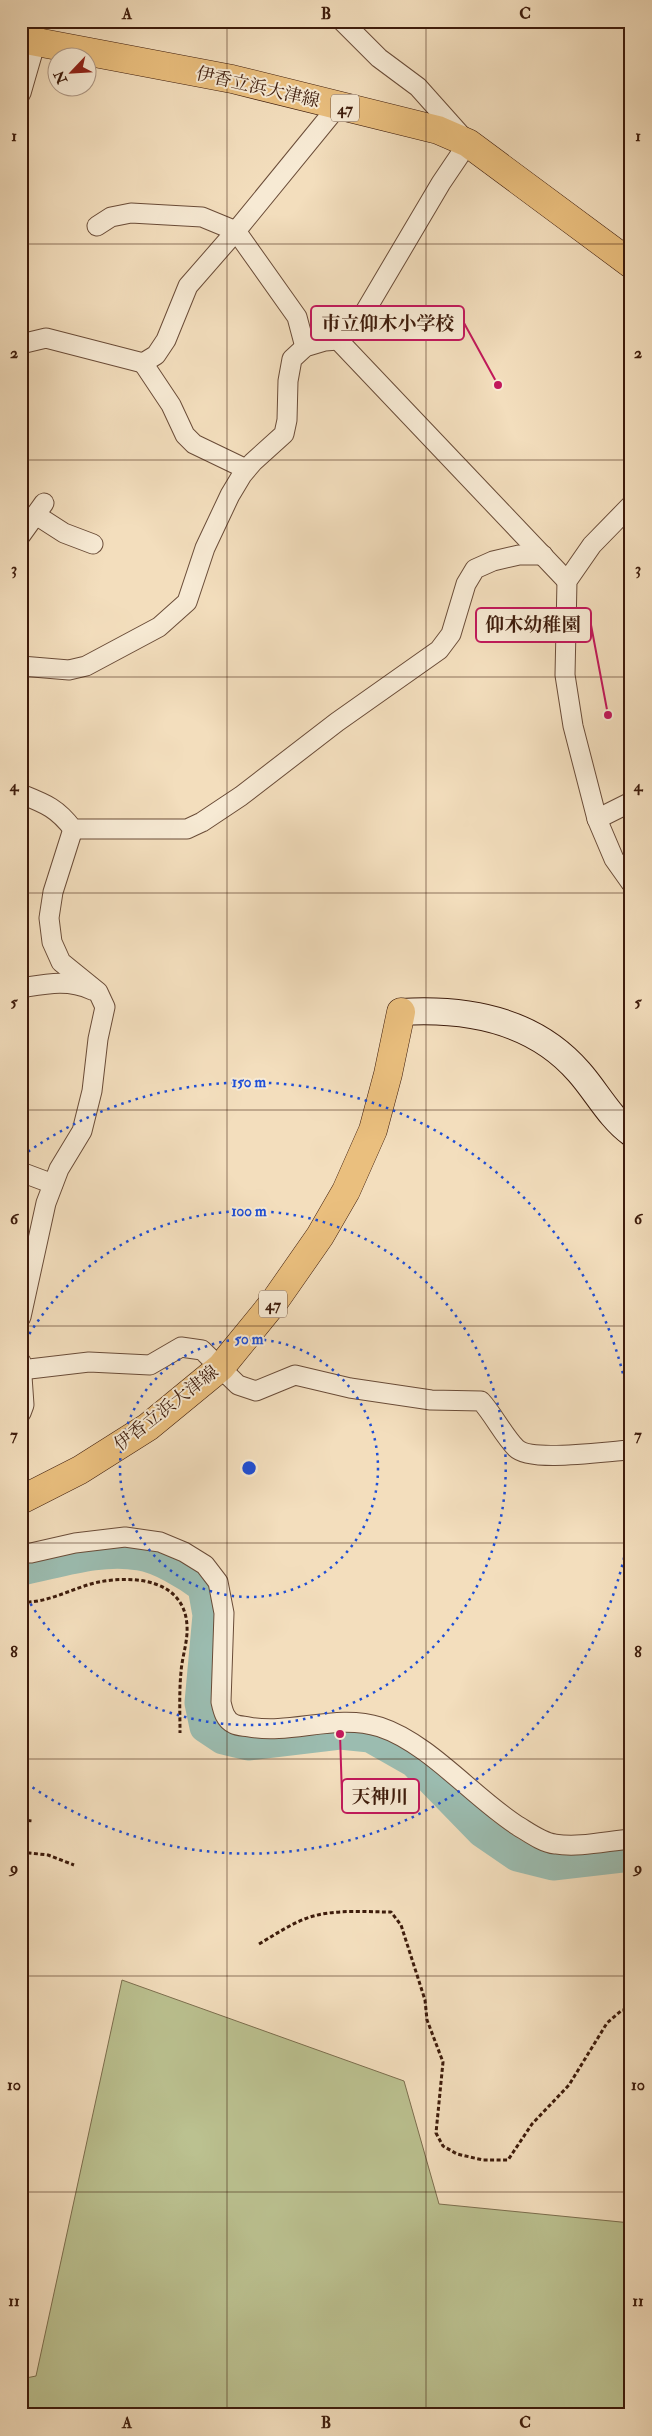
<svg xmlns="http://www.w3.org/2000/svg" width="652" height="2436" viewBox="0 0 652 2436" font-family="'IM FELL Double Pica','Noto Serif JP',serif">
<style>
.green{fill:#bbc190;stroke:#7c6e4e}
.lines{fill:none;stroke-linecap:round;stroke-linejoin:round}
.river{stroke:#9bbcb0;stroke-width:31}
.street-casing{stroke:#6a4c38;stroke-width:21}
.secondary-casing{stroke:#3d1b0b;stroke-width:28}
.primary-casing{stroke:#3d1b0b;stroke-width:29}
.path{stroke:#3d1b0b;stroke-width:3;stroke-dasharray:4 2.5;stroke-linecap:butt}
.street{stroke:#f7ead4;stroke-width:19}
.secondary{stroke:#f7ead4;stroke-width:26}
.primary{stroke:#eabf7e;stroke-width:28}
.grid{fill:none;stroke:#3d1b0b;stroke-width:1;stroke-opacity:0.55}
.ring{fill:none;stroke:#1d4ed8;stroke-width:2.5;stroke-dasharray:2.5 5}
.labels{text-anchor:middle;stroke-width:4;stroke-linejoin:round;paint-order:stroke}
.shield{fill:#f7ead4;stroke:#755947;stroke-width:1}
.shield-label{font-size:16px;font-weight:bold;fill:#3d1b0b}
.street-label{font-size:18px;fill:#3d1b0b;stroke:#f7ead4}
.centre{fill:#1d4ed8;stroke:#f7ead4;stroke-width:2.5}
.ring-label{font-size:15px;text-anchor:middle;font-weight:bold;fill:#1d4ed8;stroke:#f7ead4;stroke-width:4;stroke-linejoin:round;paint-order:stroke}
.leader{fill:none;stroke:#c2185b;stroke-width:2}
.callout-dot{fill:#c2185b;stroke:#f7ead4;stroke-width:2}
.callout{fill:#f7ead4;stroke:#c2185b;stroke-width:2}
.callout-label{font-size:19px;text-anchor:middle;font-weight:bold;fill:#3d1b0b}
.neatline{fill:none;stroke:#3d1b0b;stroke-width:2}
.grid-label{font-size:16px;text-anchor:middle;font-weight:bold;fill:#3d1b0b}
</style>
<rect width="100%" height="100%" fill="#f3debd"/>
<filter id="stains"><feTurbulence type="fractalNoise" baseFrequency=".004" numOctaves="4"/><feColorMatrix values="0 0 0 0 .2 0 0 0 0 .09 0 0 0 0 .02 0 0 0 .5 -.17"/></filter>
<radialGradient id="worn" r=".72"><stop offset=".6" stop-color="#630" stop-opacity="0"/><stop offset="1" stop-color="#630" stop-opacity=".3"/></radialGradient>
<path class="green" d="M 122,1980 L 404,2081 L 439,2204 L 631,2223 L 631,2415 L 21,2415 L 21,2379 L 36,2376 Z"/>
<g class="lines">
<path class="river" d="M 21,1570 C 58,1563 100,1548 139,1555 C 159,1558 186,1574 203,1587 L 208,1615 L 200,1703 L 205,1727 L 223,1739 L 248,1745 L 340,1734 L 370,1737 L 414,1762 L 482,1832 L 517,1856 L 553,1865 L 631,1856"/>
<defs>
<g id="street">
<path d="M 21,93 L 36,41"/>
<path d="M 97,226 L 111,217 L 131,213 L 202,217 L 236,231 L 297,317 L 305,347"/>
<path d="M 338,340 L 567,581"/>
<path d="M 21,344 L 46,338 L 143,363 L 156,355 L 166,340 L 188,286 L 236,231 L 338,106"/>
<path d="M 143,363 L 171,405 L 185,435 L 194,444 L 246,469"/>
<path d="M 631,505 L 592,545 L 567,581 L 565,675 L 573,726 L 597,819 L 614,859 L 631,883"/>
<path d="M 36,515 L 64,533 L 93,544"/>
<path d="M 21,535 L 44,503"/>
<path d="M 21,666 L 69,670 L 86,666 L 159,627 L 187,602 L 205,548 L 230,495 L 242,475 L 253,462 L 284,434 L 287,420 L 288,381 L 292,359 L 305,347 L 325,341 L 338,340 L 360,320 L 441,183 L 468,143 L 418,87 L 379,58 L 342,21"/>
<path d="M 21,794 C 46,804 57,808 73,829 L 187,829 L 202,822 L 241,796 L 337,722 L 439,650 L 451,634 L 466,584 L 475,569 L 493,561 L 519,555 L 543,555"/>
<path d="M 597,819 L 631,802"/>
<path d="M 21,988 C 46,984 68,979 92,990"/>
<path d="M 21,1172 L 53,1184"/>
<path d="M 21,1317 L 46,1203 L 59,1169 L 82,1131 L 92,1091 L 98,1039 L 105,1007 L 98,992 L 61,962 L 52,942 L 49,918 L 53,892 L 73,829"/>
<path d="M 21,1362 L 24,1405 L 21,1413"/>
<path d="M 21,1370 L 89,1362 L 150,1365 L 181,1347 L 202,1350 L 238,1385 L 256,1391 L 295,1375 L 350,1388 L 431,1400 L 481,1401 C 493,1414 504,1436 516,1448 C 531,1463 607,1451 631,1450"/>
<path d="M 21,1553 L 31,1553 L 75,1543 L 125,1537 L 160,1542 L 184,1552 L 205,1565 L 218,1582 L 224,1613 L 221,1702 C 223,1711 225,1720 234,1724 C 238,1726 244,1726 249,1727 C 292,1735 336,1713 380,1727 C 429,1743 474,1798 518,1826 C 528,1832 543,1843 555,1844 C 579,1848 607,1841 631,1839"/>
</g>
<path id="secondary" d="M 401,1012 C 466,1008 534,1020 579,1072 C 596,1091 610,1118 631,1133"/>
<g id="primary">
<path d="M 21,39 L 232,79 L 438,130 L 468,143 L 631,264"/>
<path d="M 21,1500 L 80,1470 L 148,1427 L 221,1367 L 274,1302 L 320,1236 L 346,1191 L 373,1130 L 388,1074 L 401,1012"/>
</g>
</defs>
<use href="#street" class="street-casing"/>
<use href="#secondary" class="secondary-casing"/>
<use href="#primary" class="primary-casing"/>
<g class="path">
<path d="M 21,1602 C 47,1604 74,1587 99,1582 C 135,1575 185,1580 187,1626 C 188,1641 182,1657 181,1672 C 179,1692 180,1713 180,1733"/>
<path d="M 21,1820 L 33,1821"/>
<path d="M 21,1852 L 48,1855 L 74,1865"/>
<path d="M 259,1944 C 276,1934 292,1923 310,1917 C 336,1909 365,1912 391,1912 L 401,1925 L 425,2000 L 427,2020 L 443,2062 L 436,2133 L 443,2146 L 457,2154 L 483,2160 L 508,2160 L 532,2124 L 569,2085 L 607,2023 L 622,2010 L 631,2010"/>
</g>
<use href="#street" class="street"/>
<use href="#secondary" class="secondary"/>
<use href="#primary" class="primary"/>
</g>
<path class="grid" d="M 227,21 L 227,2415M 426,21 L 426,2415M 21,244 L 631,244M 21,460 L 631,460M 21,677 L 631,677M 21,893 L 631,893M 21,1110 L 631,1110M 21,1326 L 631,1326M 21,1543 L 631,1543M 21,1759 L 631,1759M 21,1976 L 631,1976M 21,2192 L 631,2192"/>
<g class="ring">
<circle cx="249" cy="1468" r="129"/>
<path d="M22 1347A257 257 0 1 1 22 1589"/>
<path d="M630 1528A386 386 0 0 1 22 1780M22 1156A386 386 0 0 1 630 1408"/>
</g>
<g class="labels">
<g class="shield">
<rect x="331" y="94.5" width="28" height="27" rx="4"/>
<rect x="259" y="1290.5" width="28" height="27" rx="4"/>
</g>
<g class="shield-label">
<text x="345" y="114">47</text>
<text x="273" y="1310">47</text>
</g>
<g class="street-label">
<text transform="translate(258 87) rotate(13)" y="6">伊香立浜大津線</text>
<text transform="translate(166 1408) rotate(-38)" y="6">伊香立浜大津線</text>
</g>
</g>
<circle cx="249" cy="1468" r="8" class="centre"/>
<g class="ring-label">
<text x="249" y="1087">150 m</text>
<text x="249" y="1216">100 m</text>
<text x="249" y="1344">50 m</text>
</g>
<path class="leader" d="M498 385L464 323M608 715L591 625M340 1734L342 1796"/>
<g class="callout-dot">
<circle cx="498" cy="385" r="5"/>
<circle cx="608" cy="715" r="5"/>
<circle cx="340" cy="1734" r="5"/>
</g>
<g class="callout">
<rect x="311" y="306" width="153" height="34" rx="5"/>
<rect x="476" y="608" width="115" height="34" rx="5"/>
<rect x="342" y="1779" width="77" height="34" rx="5"/>
</g>
<g class="callout-label">
<text x="388" y="330">市立仰木小学校</text>
<text x="533" y="631">仰木幼稚園</text>
<text x="380" y="1803">天神川</text>
</g>
<rect width="652" height="2436" fill="none" stroke="#f3debd" stroke-width="55"/>
<g transform="translate(72 72) rotate(245)"><circle r="24" fill="#f7ead4" stroke="#ad9784"/>
<path d="M0-4L9 19L0 12L-9 19Z" fill="#8f2418"/>
<text y="-8" font-size="14" font-weight="bold" text-anchor="middle" fill="#3d1b0b">N</text>
</g>
<rect x="28" y="28" width="596" height="2380" class="neatline"/>
<g class="grid-label">
<text x="127" y="19">A</text>
<text x="326" y="19">B</text>
<text x="525" y="19">C</text>
<text x="14" y="141">1</text>
<text x="638" y="141">1</text>
<text x="14" y="358">2</text>
<text x="638" y="358">2</text>
<text x="14" y="574">3</text>
<text x="638" y="574">3</text>
<text x="14" y="791">4</text>
<text x="638" y="791">4</text>
<text x="14" y="1007">5</text>
<text x="638" y="1007">5</text>
<text x="14" y="1224">6</text>
<text x="638" y="1224">6</text>
<text x="14" y="1440">7</text>
<text x="638" y="1440">7</text>
<text x="14" y="1657">8</text>
<text x="638" y="1657">8</text>
<text x="14" y="1873">9</text>
<text x="638" y="1873">9</text>
<text x="14" y="2090">10</text>
<text x="638" y="2090">10</text>
<text x="14" y="2306">11</text>
<text x="638" y="2306">11</text>
<text x="127" y="2428">A</text>
<text x="326" y="2428">B</text>
<text x="525" y="2428">C</text>
</g>
<rect width="100%" height="100%" filter="url(#stains)"/>
<rect width="100%" height="100%" fill="url(#worn)"/>
</svg>
